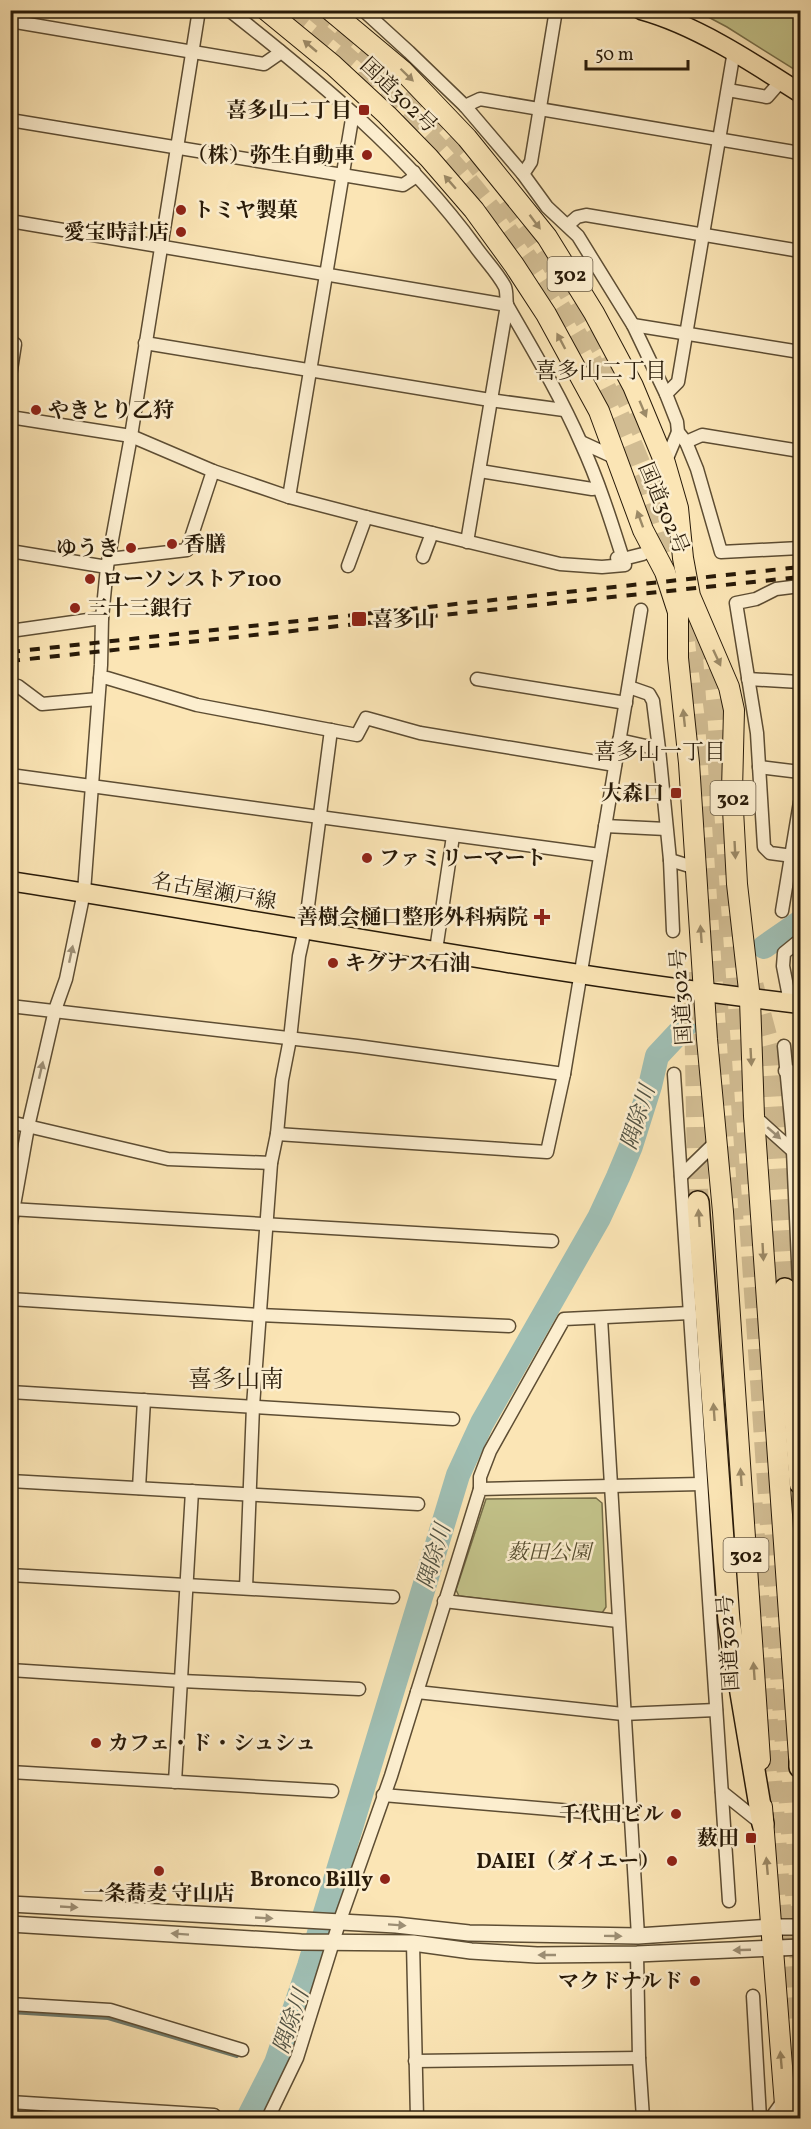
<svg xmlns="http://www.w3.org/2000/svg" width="811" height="2129" viewBox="0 0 811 2129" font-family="Vollkorn,'Noto Serif JP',serif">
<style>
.green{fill:#c3c38a;stroke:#766e49;stroke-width:1.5}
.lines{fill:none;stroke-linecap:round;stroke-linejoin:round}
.stream{stroke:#6f7c6f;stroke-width:4}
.river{stroke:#9fbeb3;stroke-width:24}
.motorway-tunnel{stroke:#d1bc92;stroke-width:21;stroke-dasharray:21 10;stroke-linecap:butt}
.minor-casing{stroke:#5d4d33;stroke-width:15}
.tertiary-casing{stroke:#5d4d33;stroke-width:18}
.primary-casing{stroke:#281a08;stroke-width:21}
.trunk-casing{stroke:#281a08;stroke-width:22}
.motorway-casing{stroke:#281a08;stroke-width:24}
.minor{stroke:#fceecf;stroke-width:12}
.tertiary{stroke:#fceecf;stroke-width:15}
.primary{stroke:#fbe5b5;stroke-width:18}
.trunk{stroke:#fbe5b5;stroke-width:20}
.motorway{stroke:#fbe5b5;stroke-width:21}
.rail{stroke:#281a08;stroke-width:4;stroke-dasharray:10 10;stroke-linecap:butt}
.oneway{fill:#9c8a67}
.oneway2{fill:#9d8f75}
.poi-dot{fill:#8f2418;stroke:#fceecf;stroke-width:2}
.labels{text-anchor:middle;stroke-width:5;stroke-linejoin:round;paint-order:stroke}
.shield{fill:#fceecf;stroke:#685a44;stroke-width:1.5}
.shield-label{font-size:20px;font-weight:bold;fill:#281a08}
.street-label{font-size:21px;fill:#281a08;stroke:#fceecf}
.poi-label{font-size:21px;font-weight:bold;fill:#281a08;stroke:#fceecf;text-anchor:end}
.park-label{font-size:21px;font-style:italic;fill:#564d2f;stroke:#fceecf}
.neighbourhood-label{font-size:22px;fill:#281a08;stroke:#fceecf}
.water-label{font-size:22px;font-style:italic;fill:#525344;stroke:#fceecf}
.quarter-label{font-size:24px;fill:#281a08;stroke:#fceecf}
</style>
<rect width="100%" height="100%" fill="#fbe5b5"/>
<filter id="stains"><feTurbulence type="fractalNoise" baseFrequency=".00333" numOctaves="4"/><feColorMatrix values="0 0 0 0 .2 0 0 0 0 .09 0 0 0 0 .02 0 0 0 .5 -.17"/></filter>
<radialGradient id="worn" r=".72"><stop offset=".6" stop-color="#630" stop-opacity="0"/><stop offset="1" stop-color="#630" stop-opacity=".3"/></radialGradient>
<g class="green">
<path d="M 697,11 L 800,11 L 800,73 L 727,27 Z"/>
<path d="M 596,1498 L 602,1503 L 606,1607 L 602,1613 L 459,1596 L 456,1590 L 486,1499 Z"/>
</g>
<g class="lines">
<path class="stream" d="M 10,2012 L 108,2018 L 237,2056"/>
<g class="river">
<path d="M 764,947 L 800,922"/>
<path d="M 248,2118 L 276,2063 L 309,1966 L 458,1475 L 482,1423 L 599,1218 L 618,1177 L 631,1146 L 650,1086 L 657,1056 L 686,1025"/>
</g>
<g class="motorway-tunnel">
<path d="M 290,10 C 470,151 619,350 676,574 C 683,603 688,633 693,663 L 733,1220"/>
<path d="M 314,10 C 374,59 432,109 481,169"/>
<path d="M 506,200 L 552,264 L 603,350 L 645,437"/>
<path d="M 705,638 L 715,715 L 800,1958"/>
<path d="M 694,972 L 698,1202"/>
<path d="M 753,985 L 770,1049 L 785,1289"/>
<path d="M 752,1503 L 789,2028"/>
</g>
<defs>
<g id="minor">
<path d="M 229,10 C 319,81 407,153 475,246 C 484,259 498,273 505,287 C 507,292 506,300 507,305 L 467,542"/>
<path d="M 363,10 L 409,52 L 465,106 L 523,174 L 547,207 L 578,236 L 633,325 L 666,394 L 677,422 L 678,432 L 686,442 L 697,469 L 721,552 L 800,548"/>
<path d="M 10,21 L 264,64 L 277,55 L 280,51"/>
<path d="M 728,90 L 767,97 L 781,81"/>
<path d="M 465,106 L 480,99 L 800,153"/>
<path d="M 10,120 L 403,185 L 412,179 L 414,172"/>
<path d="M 523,174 L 531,162 L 556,10"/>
<path d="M 10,221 L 507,305"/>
<path d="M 568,225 L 577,217 L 586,215 L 800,251"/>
<path d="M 633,325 L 800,352"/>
<path d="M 10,343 L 15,344 L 10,376"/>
<path d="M 145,343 L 490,400 L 564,410"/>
<path d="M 666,394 L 678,382 L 734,51"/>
<path d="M 10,417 L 131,436 L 213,471 L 289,497 L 366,517 L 560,564 L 602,567 L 625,565 C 612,524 599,482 581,443 C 560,395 533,350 507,305"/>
<path d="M 581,442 L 618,459"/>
<path d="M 686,442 L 702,435 L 800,451"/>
<path d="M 665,463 L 678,432"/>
<path d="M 480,471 L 592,489 L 598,488"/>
<path d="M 289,497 C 311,371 330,245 352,119 L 356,114"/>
<path d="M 10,551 L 107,567"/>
<path d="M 423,557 L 432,533"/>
<path d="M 617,558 L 623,559 L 643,554"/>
<path d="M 109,559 L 187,550 L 213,471"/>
<path d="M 348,566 L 366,517"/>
<path d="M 800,586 L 776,589 L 756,599 L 736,603 L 757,733 L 764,847 L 770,853 L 800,857"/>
<path d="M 10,631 L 102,618"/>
<path d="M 100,678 L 107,678 L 197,705 L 357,735 L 366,718 L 420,733 L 615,765"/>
<path d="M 477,679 L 626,703"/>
<path d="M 748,679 L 800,682"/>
<path d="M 10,687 L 18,686 L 42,704 L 98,699"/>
<path d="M 629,687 L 649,694 L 653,701 L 659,749"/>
<path d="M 619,740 L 659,749 L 670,860 L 673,931"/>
<path d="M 759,767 L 800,772"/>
<path d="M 10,775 L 600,855"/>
<path d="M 605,826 L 666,829"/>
<path d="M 670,860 L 696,868"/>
<path d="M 782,911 L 800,802"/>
<path d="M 436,950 L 453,836"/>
<path d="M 790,1002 L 783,966 L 784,953 L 800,940"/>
<path d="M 10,1006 L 357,1046 L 564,1074"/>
<path d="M 784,1046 L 792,1129 L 800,1306"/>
<path d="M 785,1071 L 800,1072"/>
<path d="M 674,1074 L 729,1901"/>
<path d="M 754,1116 L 793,1151"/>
<path d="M 10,1122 L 168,1159 L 271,1163"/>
<path d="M 277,1134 L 547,1152 L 564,1074 L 641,610"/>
<path d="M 681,1176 L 717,1141"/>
<path d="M 10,1209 L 552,1241"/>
<path d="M 10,1228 L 28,1127 L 55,1010 L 66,979 L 84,892 L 101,665 L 102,618 L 107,567 L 131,436 L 199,10"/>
<path d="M 10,1299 L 259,1315 L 509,1326"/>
<path d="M 601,1318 L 638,1936"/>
<path d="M 10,1392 L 453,1419"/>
<path d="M 10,1481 L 418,1504"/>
<path d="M 139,1488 L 144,1400"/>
<path d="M 480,1489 L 480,1477 L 490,1451 L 564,1319 L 690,1313"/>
<path d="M 10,1575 L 393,1597"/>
<path d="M 246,1588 L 253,1406 L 271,1163 L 277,1134 L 282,1080 L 290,1039 L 299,956 L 305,929 L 331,730"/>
<path d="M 444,1601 L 618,1621"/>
<path d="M 10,1670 L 181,1681 L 359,1689"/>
<path d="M 417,1692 L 623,1714 L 716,1710"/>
<path d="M 10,1772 L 332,1791"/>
<path d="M 175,1782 L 192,1491"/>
<path d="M 722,1792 L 762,1824"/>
<path d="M 383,1795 L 631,1816"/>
<path d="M 413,1943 L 417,2118"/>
<path d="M 637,1954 L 639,2058 L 643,2118"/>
<path d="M 753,1996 L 760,2118"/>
<path d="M 10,2004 L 110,2010 L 242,2050"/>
<path d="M 415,2061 L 639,2058"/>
<path d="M 10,2102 L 214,2115"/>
<path d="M 268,2118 L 297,2058 L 339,1923 L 391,1776 L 480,1489 L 701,1484"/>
<path d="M 771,2118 L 784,2100"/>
</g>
<g id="tertiary">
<path d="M 10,1904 L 396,1925 L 469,1933 L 638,1936 L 772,1927 L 800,1927"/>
<path d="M 10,1924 L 301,1942 L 413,1943 L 471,1951 L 537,1955 L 637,1954 L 800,1947"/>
</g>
<g id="primary">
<path d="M 641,10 C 696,25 752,62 800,93"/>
<path d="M 10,881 C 274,922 536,973 800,1004"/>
</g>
<g id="trunk">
<path d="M 266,10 L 333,65 L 387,115 L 429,158 L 474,210 L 514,265 L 546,314 L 599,411 L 643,530 L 665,572 L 678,612 L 678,658 L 689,763 L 707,1039 L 723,1212 L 760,1760"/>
<path d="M 330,10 L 403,71 L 467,138 L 547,237 L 594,313 L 633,386 L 665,463 L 678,508 L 683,558 L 690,596 L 729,687 L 734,710 L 732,791 L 737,884 L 750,999 L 754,1116 L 799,1757"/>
<path d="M 762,1807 L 786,2118"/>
</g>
<g id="motorway">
<path d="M 698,1202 L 729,1621 L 763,1824"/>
<path d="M 785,1289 L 800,1483"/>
<path d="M 800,1767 L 800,1742"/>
</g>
</defs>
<use href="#minor" class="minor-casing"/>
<use href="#tertiary" class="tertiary-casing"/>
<use href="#primary" class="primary-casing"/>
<use href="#trunk" class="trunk-casing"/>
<use href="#motorway" class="motorway-casing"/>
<use href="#minor" class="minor"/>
<use href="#tertiary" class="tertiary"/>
<use href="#primary" class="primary"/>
<use href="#trunk" class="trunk"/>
<use href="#motorway" class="motorway"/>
<g class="rail">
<path d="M 10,652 L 800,567"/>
<path d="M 10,661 L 800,577"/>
</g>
</g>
<defs><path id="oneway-solid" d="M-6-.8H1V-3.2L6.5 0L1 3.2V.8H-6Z" transform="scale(1.5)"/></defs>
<g class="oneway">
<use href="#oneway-solid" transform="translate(310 46) rotate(-140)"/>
<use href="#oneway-solid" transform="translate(407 75) rotate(44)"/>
<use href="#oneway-solid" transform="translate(450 182) rotate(-131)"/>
<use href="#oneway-solid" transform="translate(535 222) rotate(53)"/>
<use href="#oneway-solid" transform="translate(561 341) rotate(-118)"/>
<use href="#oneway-solid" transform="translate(643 409) rotate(67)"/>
<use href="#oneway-solid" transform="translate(640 519) rotate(-110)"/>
<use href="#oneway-solid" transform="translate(717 658) rotate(65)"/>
<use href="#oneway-solid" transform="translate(684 718) rotate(-96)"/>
<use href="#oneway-solid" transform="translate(735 850) rotate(87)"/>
<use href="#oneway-solid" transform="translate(701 934) rotate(-94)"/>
<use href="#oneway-solid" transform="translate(751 1057) rotate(87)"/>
<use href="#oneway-solid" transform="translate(699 1218) rotate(-94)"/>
<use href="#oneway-solid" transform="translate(763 1252) rotate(87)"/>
<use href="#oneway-solid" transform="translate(714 1412) rotate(-94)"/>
<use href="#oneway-solid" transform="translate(741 1477) rotate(-94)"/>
<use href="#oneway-solid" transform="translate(754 1671) rotate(-94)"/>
<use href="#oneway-solid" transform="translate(767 1866) rotate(-95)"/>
<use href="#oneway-solid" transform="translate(781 2060) rotate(-95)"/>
</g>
<g class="oneway2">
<use href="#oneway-solid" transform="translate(71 954) rotate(-78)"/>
<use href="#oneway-solid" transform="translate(41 1070) rotate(-77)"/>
<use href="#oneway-solid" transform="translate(774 1133) rotate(41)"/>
<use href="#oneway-solid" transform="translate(69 1907) rotate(3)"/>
<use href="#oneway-solid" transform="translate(264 1918) rotate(3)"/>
<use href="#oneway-solid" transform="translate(397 1925) rotate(4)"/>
<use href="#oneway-solid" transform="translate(180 1934) rotate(-176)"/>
<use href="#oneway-solid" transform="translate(613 1936) rotate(1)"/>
<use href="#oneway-solid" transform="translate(742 1950) rotate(178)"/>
<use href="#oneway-solid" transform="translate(547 1955) rotate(180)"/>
</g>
<g class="poi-dot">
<rect x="358" y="104" width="12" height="12" rx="3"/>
<circle cx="367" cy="155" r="6"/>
<circle cx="181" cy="210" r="6"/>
<circle cx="181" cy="232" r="6"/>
<circle cx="36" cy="410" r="6"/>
<circle cx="172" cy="544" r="6"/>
<circle cx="131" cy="548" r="6"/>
<circle cx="90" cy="579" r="6"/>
<circle cx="75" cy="608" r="6"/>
<rect x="351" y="611" width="16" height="16" rx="3"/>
<rect x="670" y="787" width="12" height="12" rx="3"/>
<circle cx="367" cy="858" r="6"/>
<path d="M539 908h6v6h6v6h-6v6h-6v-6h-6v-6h6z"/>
<circle cx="333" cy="963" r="6"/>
<circle cx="96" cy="1743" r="6"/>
<circle cx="676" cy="1814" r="6"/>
<rect x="745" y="1832" width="12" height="12" rx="3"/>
<circle cx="672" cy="1861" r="6"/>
<circle cx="159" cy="1871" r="6"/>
<circle cx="385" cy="1879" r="6"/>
<circle cx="695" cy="1981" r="6"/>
</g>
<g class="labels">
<g class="shield">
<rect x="547.5" y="257" width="45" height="34" rx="4.5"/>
<rect x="710.5" y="781" width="45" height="34" rx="4.5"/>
<rect x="723.5" y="1538" width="45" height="34" rx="4.5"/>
</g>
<g class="shield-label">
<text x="570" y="281">302</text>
<text x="733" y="805">302</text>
<text x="746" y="1562">302</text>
</g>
<g class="street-label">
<text transform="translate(399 95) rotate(44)" y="7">国道302号</text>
<text transform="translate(664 508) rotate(67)" y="7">国道302号</text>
<text transform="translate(214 891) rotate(10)" y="7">名古屋瀬戸線</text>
<text transform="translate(681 997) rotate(-94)" y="7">国道302号</text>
<text transform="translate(728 1643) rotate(-94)" y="7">国道302号</text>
</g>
<g class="poi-label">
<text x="352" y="117">喜多山二丁目</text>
<text x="355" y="162">（株）弥生自動車</text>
<text x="193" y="217" text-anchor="start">トミヤ製菓</text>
<text x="169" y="239">愛宝時計店</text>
<text x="48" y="417" text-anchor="start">やきとり乙狩</text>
<text x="184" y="551" text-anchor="start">香膳</text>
<text x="119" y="555">ゆうき</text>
<text x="102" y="586" text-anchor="start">ローソンストア100</text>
<text x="87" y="615" text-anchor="start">三十三銀行</text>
<text x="372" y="626" text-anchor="start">喜多山</text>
<text x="664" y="800">大森口</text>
<text x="379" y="865" text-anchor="start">ファミリーマート</text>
<text x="528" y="924">善樹会樋口整形外科病院</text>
<text x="345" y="970" text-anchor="start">キグナス石油</text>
<text x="108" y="1750" text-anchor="start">カフェ・ド・シュシュ</text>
<text x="664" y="1821">千代田ビル</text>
<text x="739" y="1845">薮田</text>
<text x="660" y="1868">DAIEI（ダイエー）</text>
<text x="373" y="1886">Bronco Billy</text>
<text x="159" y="1900" text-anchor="middle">一条蕎麦 守山店</text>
<text x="683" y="1988">マクドナルド</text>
</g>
<g class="park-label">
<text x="549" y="1559">薮田公園</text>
</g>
<g class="neighbourhood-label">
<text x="601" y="378">喜多山二丁目</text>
<text x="660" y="759">喜多山一丁目</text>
</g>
<g class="water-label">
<text transform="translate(637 1117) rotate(-72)" y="8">隅除川</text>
<text transform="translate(433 1556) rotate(-73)" y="8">隅除川</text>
<text transform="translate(290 2021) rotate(-71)" y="8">隅除川</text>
</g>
<g class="quarter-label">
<text x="236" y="1387">喜多山南</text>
</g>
</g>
<rect width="811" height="2129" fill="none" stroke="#fbe5b5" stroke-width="36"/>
<rect x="12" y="12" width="787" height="2105" fill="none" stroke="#281a08" stroke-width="3"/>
<rect x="18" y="18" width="775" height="2093" fill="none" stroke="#281a08" stroke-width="1.5"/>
<path d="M586 60v9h102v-9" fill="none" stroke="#281a08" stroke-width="3"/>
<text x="595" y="60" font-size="18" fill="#281a08" stroke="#fceecf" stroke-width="4.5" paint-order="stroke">50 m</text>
<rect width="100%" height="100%" filter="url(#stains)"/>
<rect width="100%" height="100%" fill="url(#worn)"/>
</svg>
